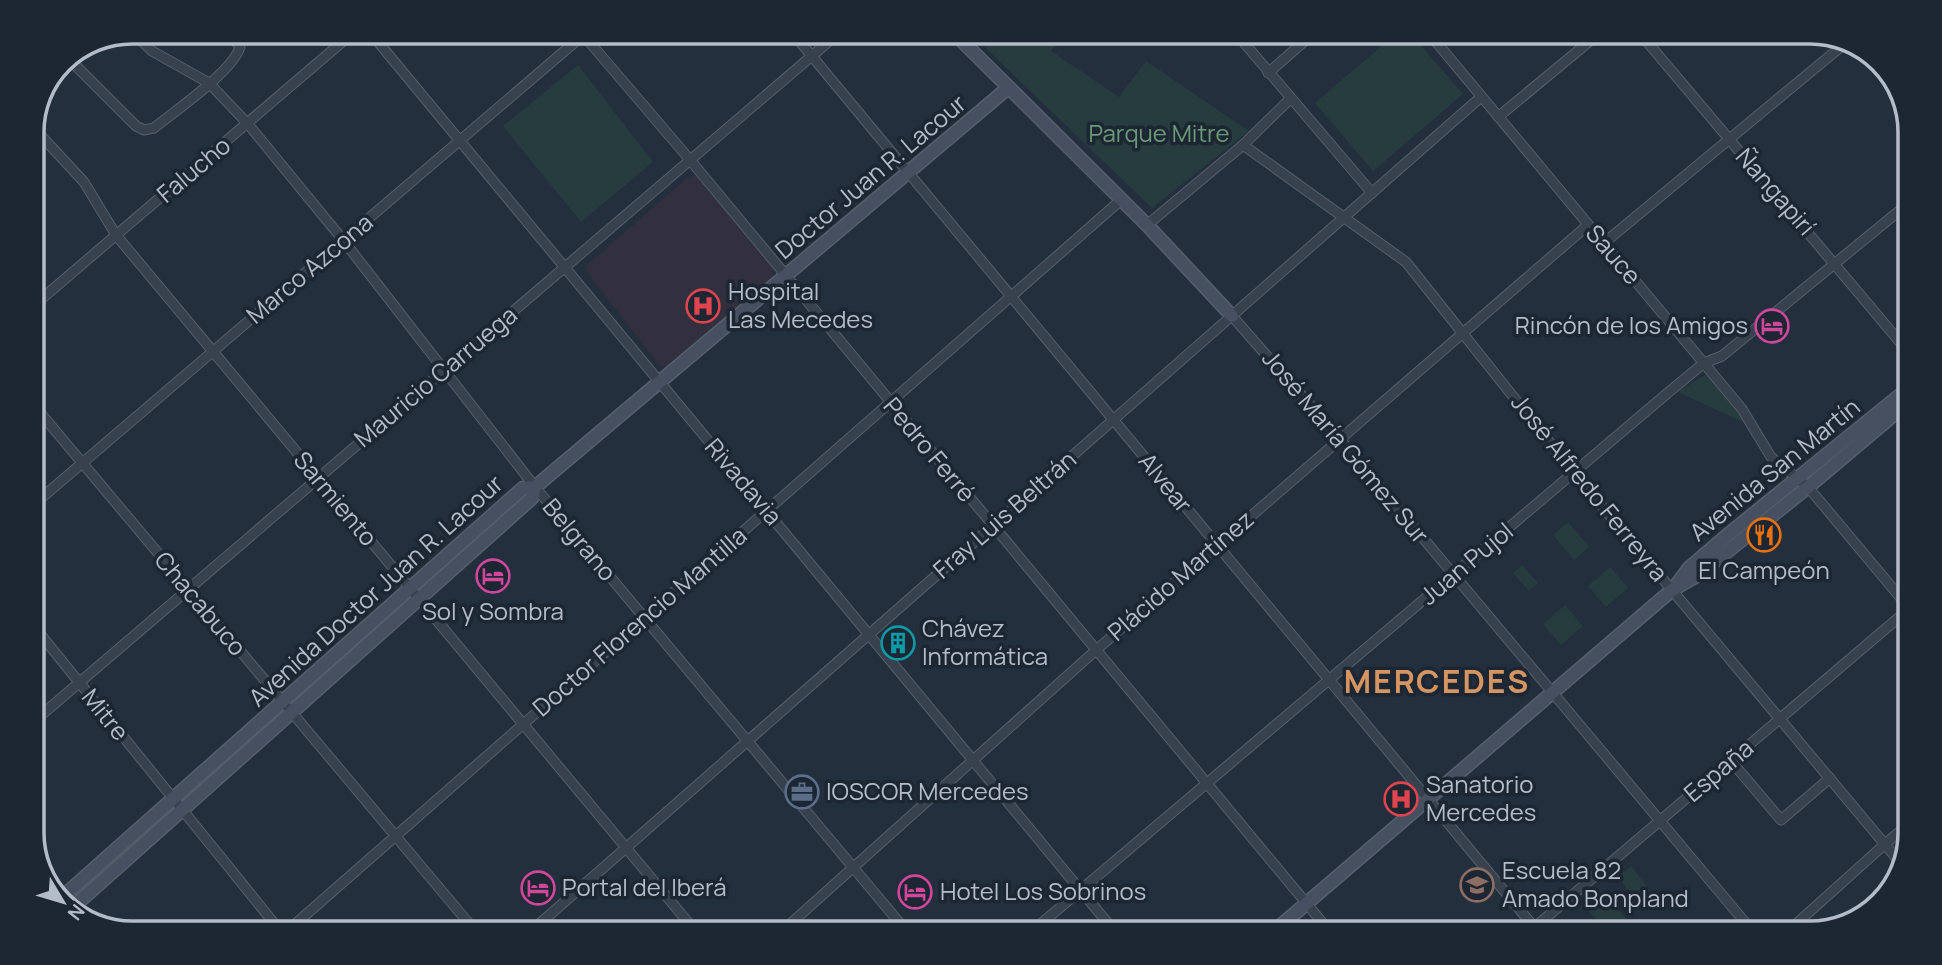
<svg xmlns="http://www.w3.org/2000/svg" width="1942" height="965" viewBox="0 0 1942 965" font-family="Manrope,sans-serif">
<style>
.medical{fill:#32303f}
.green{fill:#263c3f}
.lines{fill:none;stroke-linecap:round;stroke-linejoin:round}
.stream{stroke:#394c67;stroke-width:2.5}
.street-casing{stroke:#565f6c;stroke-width:11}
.secondary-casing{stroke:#565f6c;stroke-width:15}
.street{stroke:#38414e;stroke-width:9}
.secondary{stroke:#465061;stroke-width:12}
.labels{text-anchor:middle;stroke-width:7;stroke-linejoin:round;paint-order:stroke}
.park-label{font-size:24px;fill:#6b9a76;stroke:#1d2633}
.street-label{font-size:24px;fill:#b4bcc9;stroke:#1d2633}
.poi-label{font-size:24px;fill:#b4bcc9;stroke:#1d2633;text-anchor:start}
.district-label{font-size:32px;font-weight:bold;letter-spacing:2px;fill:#d59563;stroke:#1d2633}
.rim{fill:none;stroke:#b4bcc9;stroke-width:3.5}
</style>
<rect width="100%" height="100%" fill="#242f3e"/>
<path class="medical" d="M 695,175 L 774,270 L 772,278 L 666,367 L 659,365 L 587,272 L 586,266 L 687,178 Z"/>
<g class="green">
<path d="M 969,32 L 1066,32 L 1051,51 L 1119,97 L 1146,61 L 1249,131 L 1152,208 Z"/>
<path d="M 1398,32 L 1409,32 L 1463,94 L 1373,171 L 1315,103 Z"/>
<path d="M 578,65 L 653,162 L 581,222 L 503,126 Z"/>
<path d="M 1709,373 L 1741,409 L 1743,422 L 1680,393 L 1680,390 Z"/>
<path d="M 1568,522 L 1589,547 L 1574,560 L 1553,535 Z"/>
<path d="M 1522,565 L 1538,583 L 1529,591 L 1513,573 Z"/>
<path d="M 1610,567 L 1628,588 L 1606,607 L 1588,586 Z"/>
<path d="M 1565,605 L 1583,626 L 1561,645 L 1543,624 Z"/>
<path d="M 1631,866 L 1652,893 L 1639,904 L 1618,877 Z"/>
<path d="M 1601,890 L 1628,921 L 1614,933 L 1608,933 L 1584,905 Z"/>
</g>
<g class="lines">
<path class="stream" d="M 1853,42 L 1876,60 L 1897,86"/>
<defs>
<g id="street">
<path d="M 132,31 L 152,51 L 209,83 L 248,124 L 343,240 L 535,487 L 908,933"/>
<path d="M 369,31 L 1116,933"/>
<path d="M 580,31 L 691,161 L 1331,933"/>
<path d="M 791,31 L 1539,933"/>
<path d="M 1234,31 L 1372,193"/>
<path d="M 1427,31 L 1742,409 L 1771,457 L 1808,487 L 1910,609"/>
<path d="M 1638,31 L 1910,354"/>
<path d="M 68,58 L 136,126 L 144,130 L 154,128 C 175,111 233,71 240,47 L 228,31"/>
<path d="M 1268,73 L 1316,31"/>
<path d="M 1498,117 L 1602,31"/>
<path d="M 32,126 L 84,182 L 116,235 L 697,933"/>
<path d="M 1243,145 L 1406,262 L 1574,473 L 1903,866"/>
<path d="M 1147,225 L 1243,145 L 1290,99"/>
<path d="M 1604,243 L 1849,40"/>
<path d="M 32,307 L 355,31"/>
<path d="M 1232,316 L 1340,439 L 1754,933"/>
<path d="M 32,403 L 477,933"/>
<path d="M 32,506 L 588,31"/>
<path d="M 32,624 L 282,933"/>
<path d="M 32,723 L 841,31"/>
<path d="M 1731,761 L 1781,820 L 1830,778"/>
<path d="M 285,933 L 1121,200"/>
<path d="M 529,933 L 1481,97"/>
<path d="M 780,933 L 1095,651 L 1588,225"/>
<path d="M 1030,933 L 1670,391 L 1704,363 L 1722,356 L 1910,202"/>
<path d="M 1528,933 L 1910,608"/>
<path d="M 1786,933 L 1885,844 L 1910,823"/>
</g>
<g id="secondary">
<path d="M 952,31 L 1147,225 L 1232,316"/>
<path d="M 535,487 L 1008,88"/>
<path d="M 1677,584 L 1689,568 L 1730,533 L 1910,387"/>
<path d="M 60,899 L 523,488 L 535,487"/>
<path d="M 71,909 L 532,498 L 535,487"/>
<path d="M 1272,933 L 1672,590 L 1698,575 L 1808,487 L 1910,401"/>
</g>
</defs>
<use href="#street" class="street-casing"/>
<use href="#secondary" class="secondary-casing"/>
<use href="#street" class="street"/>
<use href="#secondary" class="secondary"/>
</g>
<defs>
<symbol id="hospital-ring" viewBox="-11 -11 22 22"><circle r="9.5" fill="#1d2633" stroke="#e0444e" stroke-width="1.5"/><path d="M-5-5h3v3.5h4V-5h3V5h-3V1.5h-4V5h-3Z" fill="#e0444e"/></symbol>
<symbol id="hotel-ring" viewBox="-11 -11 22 22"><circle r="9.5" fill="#1d2633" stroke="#d1479c" stroke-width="1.5"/><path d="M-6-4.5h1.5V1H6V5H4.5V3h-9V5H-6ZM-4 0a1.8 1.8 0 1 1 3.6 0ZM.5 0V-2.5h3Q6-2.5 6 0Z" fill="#d1479c"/></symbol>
<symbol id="restaurant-ring" viewBox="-11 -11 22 22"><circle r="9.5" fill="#1d2633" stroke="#e8710a" stroke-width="1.5"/><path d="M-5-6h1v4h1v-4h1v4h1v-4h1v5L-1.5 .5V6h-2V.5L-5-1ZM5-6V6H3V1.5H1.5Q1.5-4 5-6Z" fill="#e8710a"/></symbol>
<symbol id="building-ring" viewBox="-11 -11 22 22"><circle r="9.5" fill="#1d2633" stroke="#0f9aa8" stroke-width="1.5"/><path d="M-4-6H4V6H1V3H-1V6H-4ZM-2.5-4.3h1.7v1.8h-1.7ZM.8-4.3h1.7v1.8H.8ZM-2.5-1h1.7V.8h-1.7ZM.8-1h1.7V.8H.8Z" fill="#0f9aa8"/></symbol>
<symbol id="office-ring" viewBox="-11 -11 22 22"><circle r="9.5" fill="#1d2633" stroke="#5c6f8a" stroke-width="1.5"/><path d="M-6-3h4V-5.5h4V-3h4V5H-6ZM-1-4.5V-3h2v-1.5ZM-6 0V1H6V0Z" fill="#5c6f8a"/></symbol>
<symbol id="school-ring" viewBox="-11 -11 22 22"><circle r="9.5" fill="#1d2633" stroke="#8d6e63" stroke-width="1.5"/><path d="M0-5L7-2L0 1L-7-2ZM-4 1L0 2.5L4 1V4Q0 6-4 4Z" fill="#8d6e63"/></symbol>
</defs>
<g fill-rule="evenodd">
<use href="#hospital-ring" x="684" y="287" width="38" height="38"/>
<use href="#hotel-ring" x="1753" y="307" width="38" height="38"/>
<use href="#restaurant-ring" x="1745" y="516" width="38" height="38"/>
<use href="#hotel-ring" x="474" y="557" width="38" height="38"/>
<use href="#building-ring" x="879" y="624" width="38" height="38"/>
<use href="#office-ring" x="783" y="773" width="38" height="38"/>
<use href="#hospital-ring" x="1382" y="780" width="38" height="38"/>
<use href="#school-ring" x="1458" y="866" width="38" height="38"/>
<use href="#hotel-ring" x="519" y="869" width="38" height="38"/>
<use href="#hotel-ring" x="896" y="873" width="38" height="38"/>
</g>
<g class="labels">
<g class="park-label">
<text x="1159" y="142">Parque Mitre</text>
</g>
<g class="street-label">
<text transform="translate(194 170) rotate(-40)" y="8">Falucho</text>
<text transform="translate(871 177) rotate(-40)" y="8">Doctor Juan R. Lacour</text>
<text transform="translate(1775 192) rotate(49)" y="8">Ñangapirí</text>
<text transform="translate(1613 255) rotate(49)" y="8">Sauce</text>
<text transform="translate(310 269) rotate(-40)" y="8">Marco Azcona</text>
<text transform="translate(436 377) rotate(-40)" y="8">Mauricio Carruega</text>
<text transform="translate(1345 447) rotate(50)" y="8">José María Gómez Sur</text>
<text transform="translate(929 450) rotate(50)" y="8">Pedro Ferré</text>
<text transform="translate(1775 470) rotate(-39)" y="8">Avenida San Martín</text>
<text transform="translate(743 482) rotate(50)" y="8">Rivadavia</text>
<text transform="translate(1165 483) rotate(51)" y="8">Alvear</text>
<text transform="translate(1589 488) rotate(51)" y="8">José Alfredo Ferreyra</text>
<text transform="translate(335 499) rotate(50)" y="8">Sarmiento</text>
<text transform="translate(1005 515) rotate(-41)" y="8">Fray Luis Beltrán</text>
<text transform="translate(579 540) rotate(50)" y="8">Belgrano</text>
<text transform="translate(1467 564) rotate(-40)" y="8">Juan Pujol</text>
<text transform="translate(1181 576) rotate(-41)" y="8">Plácido Martínez</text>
<text transform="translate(376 591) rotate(-42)" y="8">Avenida Doctor Juan R. Lacour</text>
<text transform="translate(200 604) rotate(50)" y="8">Chacabuco</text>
<text transform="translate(640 622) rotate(-41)" y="8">Doctor Florencio Mantilla</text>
<text transform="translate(105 715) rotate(51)" y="8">Mitre</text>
<text transform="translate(1719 771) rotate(-40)" y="8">España</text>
</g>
<g class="poi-label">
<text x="728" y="300">Hospital<tspan x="728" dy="28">Las Mecedes</tspan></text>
<text x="1748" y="334" text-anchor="end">Rincón de los Amigos</text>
<text x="1764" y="579" text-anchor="middle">El Campeón</text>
<text x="493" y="620" text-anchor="middle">Sol y Sombra</text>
<text x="922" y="637">Chávez<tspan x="922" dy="28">Informática</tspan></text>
<text x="1426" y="793">Sanatorio<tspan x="1426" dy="28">Mercedes</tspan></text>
<text x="826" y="800">IOSCOR Mercedes</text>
<text x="1502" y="879">Escuela 82<tspan x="1502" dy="28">Amado Bonpland</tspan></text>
<text x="562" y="896">Portal del Iberá</text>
<text x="940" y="900">Hotel Los Sobrinos</text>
</g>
<g class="district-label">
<text x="1437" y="693">MERCEDES</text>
</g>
</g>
<path d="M0 0H1942V965H0ZM132 44H1810A88 88 0 0 1 1898 132V833A88 88 0 0 1 1810 921H132A88 88 0 0 1 44 833V132A88 88 0 0 1 132 44Z" fill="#1d2633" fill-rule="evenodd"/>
<path class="rim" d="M132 44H1810A88 88 0 0 1 1898 132V833A88 88 0 0 1 1810 921H132A88 88 0 0 1 44 833V132A88 88 0 0 1 132 44Z"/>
<g transform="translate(63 902) rotate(128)" stroke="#1d2633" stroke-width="5" paint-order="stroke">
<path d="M0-5L12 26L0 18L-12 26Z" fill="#b4bcc9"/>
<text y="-10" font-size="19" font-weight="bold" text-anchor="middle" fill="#b4bcc9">N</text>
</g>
</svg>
